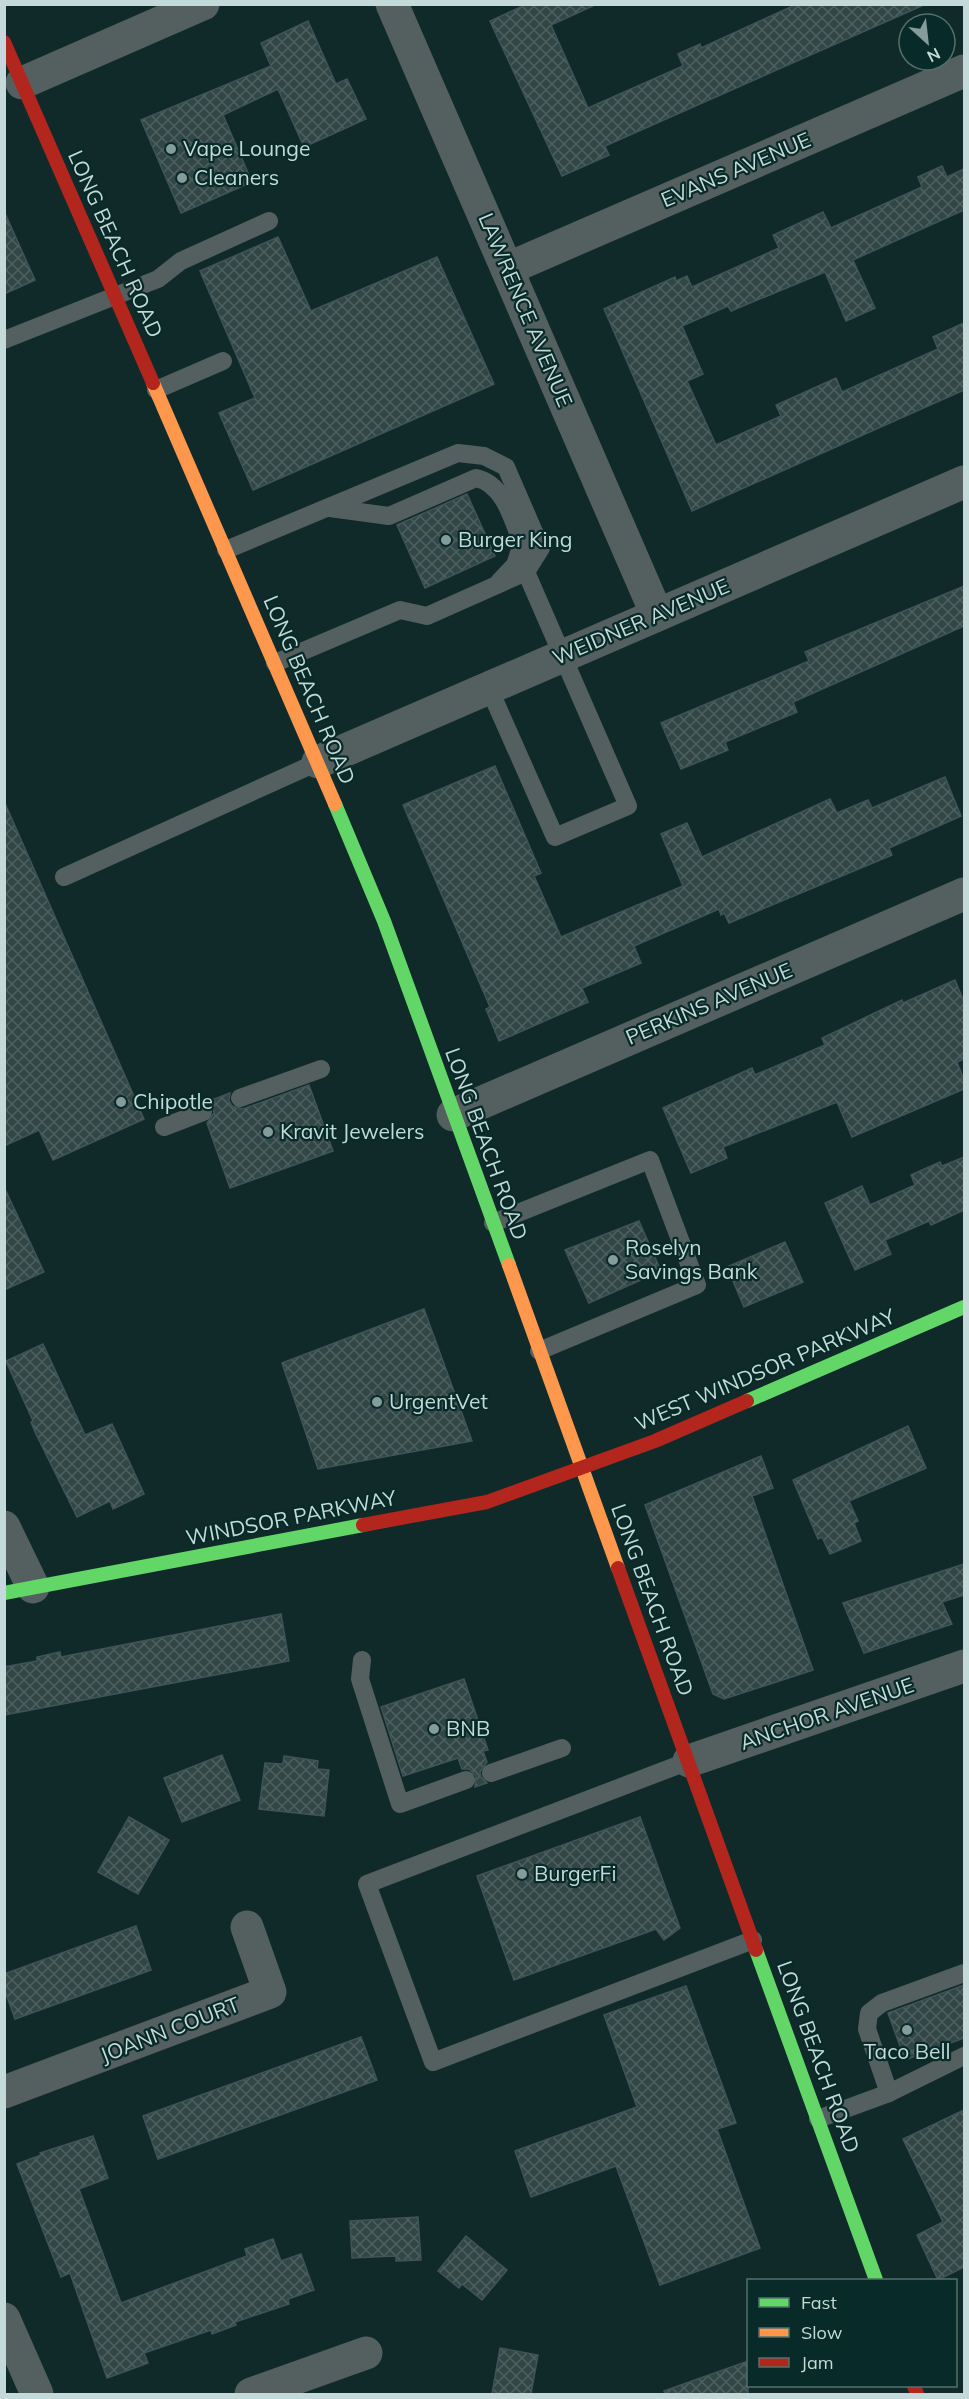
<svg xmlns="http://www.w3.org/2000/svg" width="969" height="2399" viewBox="0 0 969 2399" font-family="Mulish,sans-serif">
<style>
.building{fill:url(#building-cross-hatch);stroke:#405454;stroke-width:1.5}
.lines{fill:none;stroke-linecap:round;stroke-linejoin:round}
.lane{stroke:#53605f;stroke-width:18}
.street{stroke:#53605f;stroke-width:33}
.fast{stroke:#63d668;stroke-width:14}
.slow{stroke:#ff974d;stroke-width:14}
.jam{stroke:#b3261e;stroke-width:14}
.poi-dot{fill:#849c9c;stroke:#082a29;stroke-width:2}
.labels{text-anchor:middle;stroke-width:4.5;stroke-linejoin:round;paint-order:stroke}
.poi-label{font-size:21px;fill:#c3dad9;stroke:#082a29;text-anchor:start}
.street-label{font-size:21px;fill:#c3dad9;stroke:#082a29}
</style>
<defs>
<pattern id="building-cross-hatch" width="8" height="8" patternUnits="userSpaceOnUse" patternTransform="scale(1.5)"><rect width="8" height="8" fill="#324646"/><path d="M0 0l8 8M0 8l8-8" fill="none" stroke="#4e6060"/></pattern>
</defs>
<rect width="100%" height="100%" fill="#102a2a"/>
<g class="building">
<path d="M 527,4 L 597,4 L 551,25 L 588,108 L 683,66 L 678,54 L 700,44 L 701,48 L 797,4 L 926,4 L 605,146 L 609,155 L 562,176 L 490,21 Z"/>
<path d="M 308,21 L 336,84 L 347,79 L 366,119 L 304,147 L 278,89 L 223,115 L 252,182 L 181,213 L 141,120 L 271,66 L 261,43 Z"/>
<path d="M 942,166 L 947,177 L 964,169 L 964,210 L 853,260 L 875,308 L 846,321 L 825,272 L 731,311 L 728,306 L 682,326 L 703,374 L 687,381 L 716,445 L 781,416 L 776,405 L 836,378 L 842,392 L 938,349 L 933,337 L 964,323 L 964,390 L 692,511 L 604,309 L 675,277 L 676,281 L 687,276 L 692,287 L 779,248 L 773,235 L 823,212 L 831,228 L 922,187 L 918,177 Z"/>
<path d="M 4,211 L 35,280 L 4,294 Z"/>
<path d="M 278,237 L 311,311 L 437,257 L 494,384 L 253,490 L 219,413 L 255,398 L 200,271 Z"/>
<path d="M 467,494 L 495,556 L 425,588 L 397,525 Z"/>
<path d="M 964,586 L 964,626 L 793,702 L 797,712 L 725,742 L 728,750 L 681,769 L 661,723 L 809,661 L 805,652 Z"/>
<path d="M 495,766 L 541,873 L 534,876 L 561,937 L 683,886 L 661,834 L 687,823 L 702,857 L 830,799 L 837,813 L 868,800 L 872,808 L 945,777 L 961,816 L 889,848 L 892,855 L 729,923 L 724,913 L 721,915 L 719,909 L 634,946 L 641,963 L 582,988 L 588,1002 L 499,1041 L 486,1009 L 490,1007 L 403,805 Z"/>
<path d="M 4,801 L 144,1119 L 53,1160 L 39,1130 L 4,1146 Z"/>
<path d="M 955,980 L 964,1002 L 964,1059 L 957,1062 L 964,1080 L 964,1089 L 852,1137 L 837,1102 L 723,1147 L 727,1158 L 691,1173 L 663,1108 L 752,1068 L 755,1075 L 825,1045 L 822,1038 L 902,1000 L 903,1003 Z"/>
<path d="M 309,1085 L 333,1151 L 230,1188 L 207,1123 L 214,1113 L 213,1107 L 207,1102 L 230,1093 L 229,1101 L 232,1106 L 243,1109 Z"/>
<path d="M 964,1157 L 964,1210 L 931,1225 L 929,1221 L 885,1240 L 891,1254 L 855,1270 L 825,1203 L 862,1186 L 870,1205 L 915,1185 L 911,1175 L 940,1162 L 942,1166 Z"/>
<path d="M 4,1187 L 44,1272 L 4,1290 Z"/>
<path d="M 639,1221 L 661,1271 L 589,1303 L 565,1250 Z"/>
<path d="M 785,1242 L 803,1282 L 744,1307 L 727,1267 Z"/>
<path d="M 424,1309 L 472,1441 L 318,1469 L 282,1363 Z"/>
<path d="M 43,1344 L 85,1435 L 112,1424 L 144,1494 L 113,1509 L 110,1501 L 77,1517 L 35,1432 L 31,1422 L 33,1421 L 6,1361 Z"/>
<path d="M 908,1426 L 926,1468 L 849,1501 L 858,1521 L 854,1523 L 861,1541 L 830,1554 L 822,1537 L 818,1539 L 793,1480 Z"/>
<path d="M 761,1456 L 773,1488 L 752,1496 L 813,1670 L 724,1699 L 713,1694 L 645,1505 Z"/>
<path d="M 964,1564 L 964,1595 L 942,1602 L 952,1624 L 864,1653 L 843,1603 Z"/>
<path d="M 281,1614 L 289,1661 L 4,1715 L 4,1667 L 37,1661 L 37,1657 L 60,1652 L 61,1657 Z"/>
<path d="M 464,1679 L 488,1750 L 483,1751 L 487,1762 L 480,1772 L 481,1777 L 487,1783 L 475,1787 L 476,1776 L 469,1769 L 462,1769 L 458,1758 L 403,1776 L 381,1707 Z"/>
<path d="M 222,1755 L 240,1800 L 182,1822 L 164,1778 Z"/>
<path d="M 284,1756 L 318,1761 L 317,1769 L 329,1770 L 324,1816 L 259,1809 L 265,1763 L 283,1764 Z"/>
<path d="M 129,1817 L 169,1840 L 138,1894 L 98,1872 Z"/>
<path d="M 640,1817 L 680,1928 L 664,1940 L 656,1929 L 514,1980 L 477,1876 Z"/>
<path d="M 136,1926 L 151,1970 L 15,2019 L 4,1988 L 4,1974 Z"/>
<path d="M 964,1985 L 964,2038 L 905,2060 L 888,2013 Z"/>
<path d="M 686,1986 L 736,2123 L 717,2129 L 760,2248 L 660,2285 L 616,2166 L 531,2197 L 515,2151 L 637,2107 L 604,2015 Z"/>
<path d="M 361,2037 L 377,2080 L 158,2159 L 143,2116 Z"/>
<path d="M 964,2110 L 964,2267 L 938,2280 L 917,2235 L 943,2222 L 903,2139 Z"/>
<path d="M 93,2136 L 108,2178 L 79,2189 L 121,2303 L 247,2256 L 245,2249 L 273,2239 L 281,2261 L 301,2254 L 314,2290 L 288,2299 L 289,2304 L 235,2322 L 236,2325 L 212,2334 L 211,2330 L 144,2353 L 148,2363 L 107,2378 L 70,2273 L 61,2277 L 17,2164 L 41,2155 L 40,2153 Z"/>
<path d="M 418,2217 L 421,2260 L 396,2261 L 396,2256 L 352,2258 L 350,2221 Z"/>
<path d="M 466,2236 L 507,2270 L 482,2300 L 462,2284 L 459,2288 L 438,2271 Z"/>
<path d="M 500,2348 L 538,2355 L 531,2394 L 492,2394 Z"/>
<path d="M 748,2361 L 748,2394 L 665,2394 L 664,2391 Z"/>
</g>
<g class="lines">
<g class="lane">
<path d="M 4,340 L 158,279 L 181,261 L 269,221"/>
<path d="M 156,390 L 223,361"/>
<path d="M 330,508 L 389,516 L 476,478 C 504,484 513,520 522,544 L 515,565 L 499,582"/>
<path d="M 226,550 L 458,453 L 484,456 L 506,467 L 541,548 L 526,572 L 427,616 L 400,610 L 275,663"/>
<path d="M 489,688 L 555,837 L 628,806 L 526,572"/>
<path d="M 64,877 L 318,762"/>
<path d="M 240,1098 L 321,1069"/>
<path d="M 164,1127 L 203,1112"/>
<path d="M 493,1223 L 650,1160 L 697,1285 L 539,1351"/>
<path d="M 362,1660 L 360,1679 L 400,1804 L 466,1780"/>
<path d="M 689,1761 L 367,1884 L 433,2062 L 753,1940"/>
<path d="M 491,1773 L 562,1748"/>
<path d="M 889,2093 L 867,2029 L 869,2013 L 882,2003 L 964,1973"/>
<path d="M 818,2119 L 889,2093 L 964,2056"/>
</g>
<g class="street">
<path d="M 392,4 L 657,615"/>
<path d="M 22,83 L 203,4"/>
<path d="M 507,269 L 964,71"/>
<path d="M 318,762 L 964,482"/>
<path d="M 453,1115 L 964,894"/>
<path d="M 4,1527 L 33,1587"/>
<path d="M 689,1761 L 964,1666"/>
<path d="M 4,2092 L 270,1992 L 247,1927"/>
<path d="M 4,2319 L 37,2394"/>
<path d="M 251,2394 L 366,2353"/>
</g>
<g class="fast">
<path d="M 335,804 L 384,921 L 509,1265"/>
<path d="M 747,1401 L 964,1307"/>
<path d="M 4,1593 L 363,1525"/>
<path d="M 756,1950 L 876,2280"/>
</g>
<g class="slow">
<path d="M 153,383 L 335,804"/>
<path d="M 509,1265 L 618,1568"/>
</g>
<g class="jam">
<path d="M 4,42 L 153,383"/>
<path d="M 363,1525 L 487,1502 L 655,1441 L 747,1401"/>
<path d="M 618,1568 L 756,1950"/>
<path d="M 914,2386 L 917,2394"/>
</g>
</g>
<g class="poi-dot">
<circle cx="171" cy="149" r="6"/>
<circle cx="182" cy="178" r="6"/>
<circle cx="446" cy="540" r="6"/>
<circle cx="121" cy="1102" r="6"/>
<circle cx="268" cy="1132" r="6"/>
<circle cx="613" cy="1260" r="6"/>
<circle cx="377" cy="1402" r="6"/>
<circle cx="434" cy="1729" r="6"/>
<circle cx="522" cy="1874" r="6"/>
<circle cx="907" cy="2030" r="6"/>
</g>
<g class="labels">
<g class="poi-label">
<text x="183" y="156">Vape Lounge</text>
<text x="194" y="185">Cleaners</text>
<text x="458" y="547">Burger King</text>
<text x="133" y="1109">Chipotle</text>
<text x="280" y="1139">Kravit Jewelers</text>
<text x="625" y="1255">Roselyn<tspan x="625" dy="24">Savings Bank</tspan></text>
<text x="389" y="1409">UrgentVet</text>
<text x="446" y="1736">BNB</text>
<text x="534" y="1881">BurgerFi</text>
<text x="907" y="2059" text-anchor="middle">Taco Bell</text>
</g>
<g class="street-label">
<text transform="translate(736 170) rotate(-23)" y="7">EVANS AVENUE</text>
<text transform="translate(115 244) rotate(66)" y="7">LONG BEACH ROAD</text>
<text transform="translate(525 310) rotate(67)" y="7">LAWRENCE AVENUE</text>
<text transform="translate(641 622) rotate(-23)" y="7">WEIDNER AVENUE</text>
<text transform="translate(309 690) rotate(67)" y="7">LONG BEACH ROAD</text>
<text transform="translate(709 1004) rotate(-23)" y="7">PERKINS AVENUE</text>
<text transform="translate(486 1144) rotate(70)" y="7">LONG BEACH ROAD</text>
<text transform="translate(765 1370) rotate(-23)" y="7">WEST WINDSOR PARKWAY</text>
<text transform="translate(291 1518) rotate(-11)" y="7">WINDSOR PARKWAY</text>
<text transform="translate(652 1600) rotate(70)" y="7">LONG BEACH ROAD</text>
<text transform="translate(827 1714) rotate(-19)" y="7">ANCHOR AVENUE</text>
<text transform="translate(170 2030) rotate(-21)" y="7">JOANN COURT</text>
<text transform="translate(818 2057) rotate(70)" y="7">LONG BEACH ROAD</text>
</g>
</g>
<rect width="969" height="2399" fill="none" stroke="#c3dad9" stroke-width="12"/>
<rect x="747" y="2279" width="210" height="108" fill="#082a29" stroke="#53706f" stroke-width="1.5"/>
<rect x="759" y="2298" width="30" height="9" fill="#63d668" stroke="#53706f" stroke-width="1.5"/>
<text x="801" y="2309" font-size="18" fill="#c3dad9">Fast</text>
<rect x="759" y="2328" width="30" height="9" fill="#ff974d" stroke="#53706f" stroke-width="1.5"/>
<text x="801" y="2339" font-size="18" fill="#c3dad9">Slow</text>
<rect x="759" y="2358" width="30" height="9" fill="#b3261e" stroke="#53706f" stroke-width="1.5"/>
<text x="801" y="2369" font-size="18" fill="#c3dad9">Jam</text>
<g transform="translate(927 42) rotate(153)"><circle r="28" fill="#082a29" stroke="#53706f" stroke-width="1.5"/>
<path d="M0-4.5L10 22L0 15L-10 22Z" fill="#849c9c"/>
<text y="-9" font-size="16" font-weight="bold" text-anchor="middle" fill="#c3dad9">N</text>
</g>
</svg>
